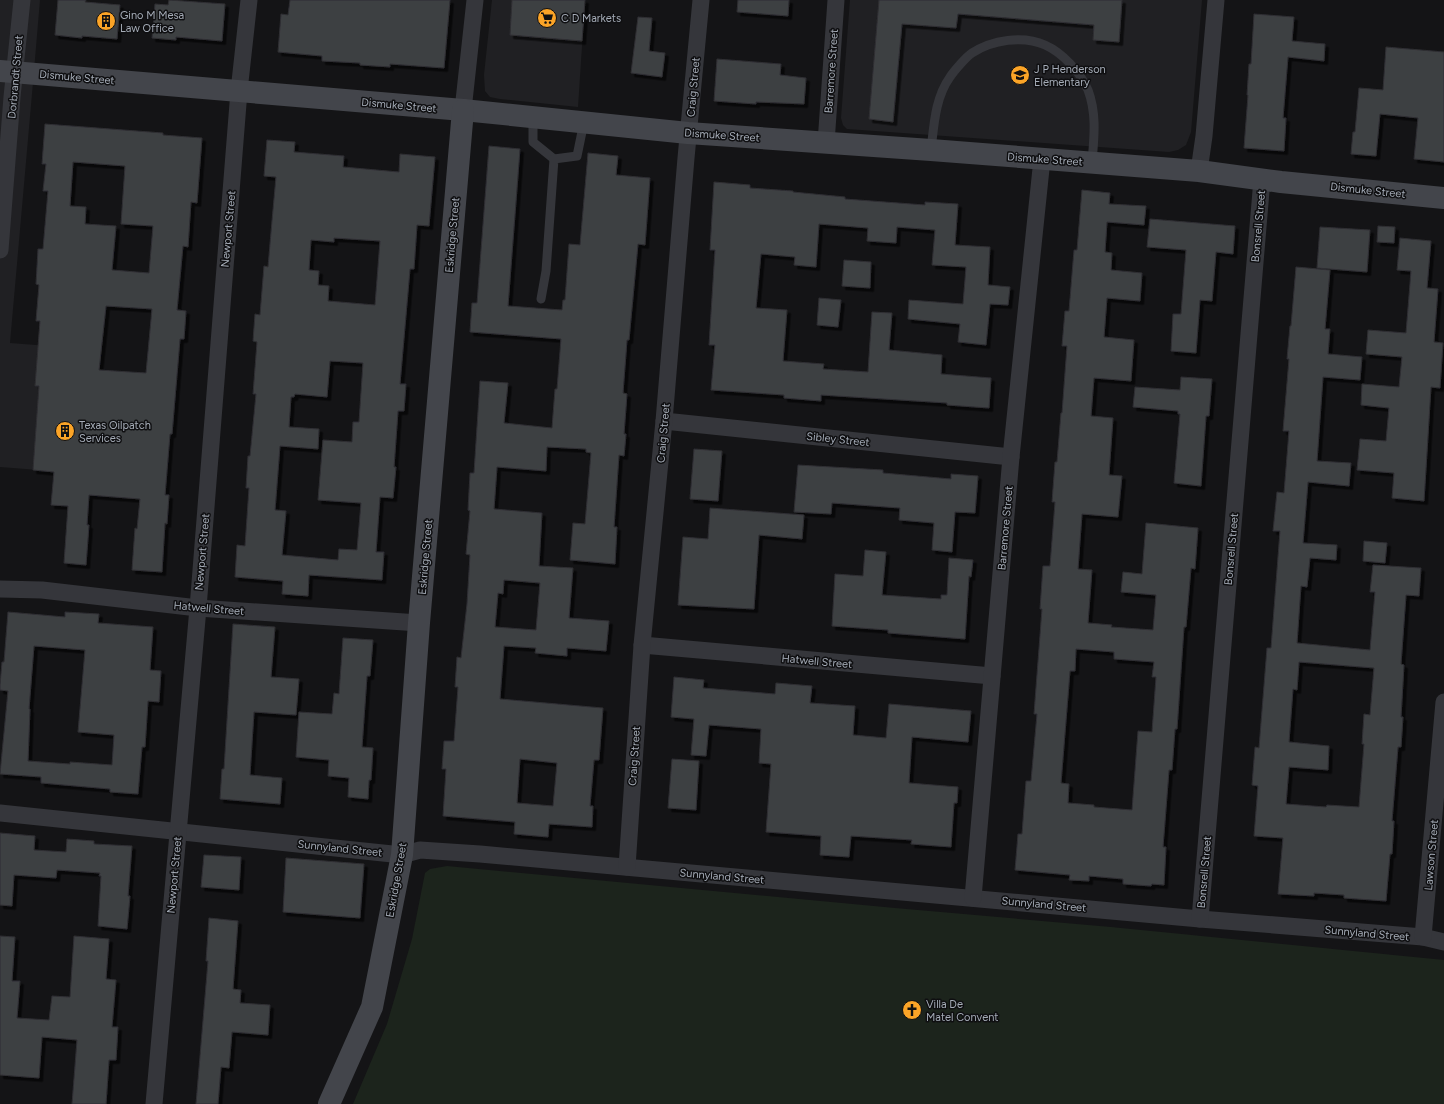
<svg xmlns="http://www.w3.org/2000/svg" width="1444" height="1104" viewBox="0 0 1444 1104" font-family="Figtree,sans-serif">
<style>
.built{fill:#202023}
.green{fill:#1c241c}
.building{fill:#3e3f43;stroke:#2e2e32;fill-rule:evenodd;filter:url(#shadow)}
.lines{fill:none;stroke-linecap:round;stroke-linejoin:round}
.lane{stroke:#35363b;stroke-width:9}
.street{stroke:#35363b;stroke-width:17}
.secondary{stroke:#43454b;stroke-width:22}
.labels{text-anchor:middle;stroke-width:3;stroke-linejoin:round;paint-order:stroke}
.poi-label{font-size:11px;fill:#a5acb7;stroke:#0f0f11;text-anchor:start}
.street-label{font-size:11px;fill:#a5acb7;stroke:#0f0f11}
</style>
<defs>
<filter id="shadow"><feDropShadow dx="3.5" dy="3.5" stdDeviation="0" flood-color="#0009"/></filter>
</defs>
<rect width="100%" height="100%" fill="#141416"/>
<g class="built">
<path d="M 0,0 L 40,0 L 32,94 L 10,343 L 101,350 L 90,474 L 0,467 Z"/>
<path d="M 492,0 L 585,0 L 578,107 L 500,99 L 490,97 L 485,91 L 484,75 Z"/>
<path d="M 850,0 L 1202,0 L 1191,132 L 1186,145 L 1178,150 L 1169,152 L 847,129 L 843,125 L 841,118 Z"/>
</g>
<path class="green" d="M 447,866 L 895,908 L 1111,927 L 1444,960 L 1444,1104 L 353,1104 L 387,1024 L 412,939 L 425,873 L 430,869 Z"/>
<g class="building">
<path d="M 58,0 L 86,0 L 85,2 L 120,5 L 117,39 L 82,36 L 82,38 L 55,35 Z"/>
<path d="M 169,0 L 225,4 L 222,41 L 176,37 L 176,40 L 152,38 L 155,4 L 168,5 Z"/>
<path d="M 290,0 L 450,0 L 444,68 L 390,64 L 390,67 L 360,65 L 360,63 L 322,61 L 322,56 L 278,52 L 281,14 L 288,15 Z"/>
<path d="M 512,0 L 585,0 L 582,41 L 510,35 Z"/>
<path d="M 738,0 L 789,0 L 788,16 L 737,12 Z"/>
<path d="M 879,0 L 1122,0 L 1119,42 L 1093,40 L 1094,25 L 958,14 L 956,28 L 902,24 L 893,122 L 869,119 Z"/>
<path d="M 1254,14 L 1294,17 L 1292,41 L 1325,44 L 1324,61 L 1288,57 L 1283,118 L 1286,118 L 1284,151 L 1244,148 L 1248,95 L 1247,95 L 1249,64 L 1251,64 Z"/>
<path d="M 638,17 L 652,18 L 649,51 L 665,53 L 662,77 L 631,73 Z"/>
<path d="M 1386,47 L 1444,52 L 1444,162 L 1414,159 L 1418,118 L 1380,114 L 1376,156 L 1351,154 L 1353,132 L 1355,132 L 1359,88 L 1383,90 Z"/>
<path d="M 717,59 L 781,64 L 780,75 L 806,78 L 804,104 L 756,102 L 756,104 L 714,101 Z"/>
<path d="M 45,124 L 163,133 L 163,135 L 202,138 L 197,203 L 191,202 L 188,247 L 183,246 L 177,310 L 186,311 L 184,339 L 180,339 L 172,434 L 170,434 L 165,495 L 169,495 L 167,524 L 165,523 L 162,572 L 132,570 L 135,528 L 137,529 L 140,499 L 89,495 L 87,525 L 89,525 L 86,565 L 64,563 L 68,506 L 51,505 L 54,472 L 33,470 L 39,386 L 35,386 L 40,321 L 36,321 L 39,285 L 36,284 L 38,249 L 43,249 L 48,191 L 43,191 L 46,164 L 42,164 ZM 73,162 L 125,166 L 121,224 L 153,226 L 149,273 L 112,270 L 116,226 L 85,224 L 86,207 L 70,206 ZM 106,306 L 152,309 L 146,373 L 99,370 Z"/>
<path d="M 267,140 L 295,142 L 294,152 L 344,156 L 343,167 L 399,172 L 400,154 L 435,157 L 429,226 L 417,225 L 414,269 L 410,269 L 400,384 L 406,384 L 404,411 L 398,411 L 394,467 L 396,467 L 393,498 L 380,497 L 376,552 L 384,552 L 382,580 L 309,575 L 308,596 L 282,594 L 283,581 L 235,577 L 237,545 L 245,546 L 249,488 L 246,488 L 248,456 L 250,456 L 256,394 L 253,394 L 257,342 L 253,341 L 255,314 L 260,315 L 264,266 L 268,267 L 272,221 L 276,177 L 264,176 ZM 334,238 L 380,241 L 375,305 L 328,301 L 329,286 L 318,285 L 319,271 L 309,270 L 311,240 L 334,242 ZM 330,361 L 363,363 L 359,422 L 353,422 L 352,442 L 323,440 L 318,500 L 361,503 L 357,550 L 339,549 L 338,560 L 282,555 L 286,511 L 275,510 L 280,446 L 318,449 L 319,429 L 289,427 L 291,397 L 294,397 L 295,394 L 327,397 Z"/>
<path d="M 489,146 L 520,149 L 508,306 L 562,310 L 563,300 L 565,300 L 569,244 L 580,245 L 588,153 L 618,156 L 616,175 L 650,178 L 645,245 L 638,244 L 629,340 L 627,340 L 623,393 L 627,394 L 624,434 L 626,434 L 624,456 L 619,455 L 614,527 L 617,527 L 615,564 L 570,560 L 573,523 L 585,524 L 591,453 L 586,452 L 586,449 L 547,447 L 546,471 L 497,467 L 494,509 L 542,513 L 539,566 L 573,568 L 569,618 L 609,621 L 606,651 L 567,648 L 567,656 L 535,653 L 536,648 L 504,646 L 500,699 L 603,708 L 599,760 L 594,760 L 590,806 L 593,806 L 592,827 L 549,824 L 548,837 L 514,834 L 515,822 L 443,816 L 446,769 L 442,769 L 444,741 L 454,741 L 458,687 L 455,687 L 457,657 L 461,658 L 467,604 L 470,555 L 466,554 L 470,511 L 468,510 L 470,473 L 474,473 L 480,381 L 508,383 L 504,423 L 552,428 L 555,389 L 557,389 L 561,339 L 470,332 L 472,303 L 477,303 ZM 504,580 L 540,583 L 536,630 L 495,627 L 498,593 L 503,594 ZM 520,759 L 557,763 L 553,806 L 517,803 Z"/>
<path d="M 714,182 L 750,185 L 750,188 L 793,191 L 793,192 L 845,197 L 845,199 L 925,205 L 925,202 L 958,204 L 955,245 L 990,247 L 988,285 L 1010,287 L 1008,305 L 990,304 L 986,345 L 958,342 L 960,324 L 908,319 L 909,300 L 963,304 L 966,267 L 932,265 L 935,230 L 897,227 L 896,243 L 867,241 L 868,228 L 819,224 L 816,267 L 794,265 L 795,257 L 761,254 L 756,308 L 787,310 L 783,361 L 824,364 L 823,369 L 868,372 L 872,312 L 892,313 L 889,350 L 942,355 L 941,374 L 991,378 L 989,408 L 947,405 L 947,403 L 821,395 L 821,401 L 784,398 L 784,395 L 711,390 L 715,345 L 709,345 L 715,250 L 710,250 Z"/>
<path d="M 1082,190 L 1110,193 L 1109,204 L 1146,206 L 1144,225 L 1107,222 L 1105,252 L 1112,253 L 1111,270 L 1142,273 L 1140,301 L 1107,298 L 1104,337 L 1134,340 L 1131,381 L 1094,378 L 1091,416 L 1113,418 L 1109,475 L 1122,476 L 1118,517 L 1082,514 L 1078,569 L 1092,570 L 1088,623 L 1112,625 L 1111,627 L 1153,630 L 1156,595 L 1121,592 L 1123,572 L 1142,574 L 1146,523 L 1198,528 L 1195,569 L 1191,568 L 1186,627 L 1184,627 L 1177,729 L 1175,729 L 1172,770 L 1169,770 L 1163,847 L 1166,847 L 1164,885 L 1152,884 L 1151,886 L 1123,884 L 1123,879 L 1089,876 L 1089,881 L 1069,880 L 1070,875 L 1015,870 L 1018,834 L 1022,834 L 1026,781 L 1031,781 L 1037,714 L 1034,714 L 1042,609 L 1040,609 L 1043,566 L 1050,566 L 1055,502 L 1052,502 L 1055,462 L 1057,462 L 1061,413 L 1062,413 L 1067,346 L 1062,346 L 1065,311 L 1069,311 L 1074,250 L 1077,250 ZM 1076,649 L 1114,652 L 1114,659 L 1154,662 L 1152,677 L 1156,677 L 1152,732 L 1138,731 L 1132,810 L 1094,807 L 1094,805 L 1068,803 L 1069,784 L 1061,783 L 1070,671 L 1075,671 Z"/>
<path d="M 1150,219 L 1235,226 L 1233,254 L 1216,252 L 1212,301 L 1200,300 L 1196,353 L 1171,351 L 1173,314 L 1181,314 L 1186,250 L 1147,247 Z"/>
<path d="M 1378,226 L 1395,227 L 1394,243 L 1377,242 Z"/>
<path d="M 1320,227 L 1370,230 L 1367,272 L 1317,268 Z"/>
<path d="M 1400,238 L 1431,241 L 1427,288 L 1438,289 L 1434,342 L 1443,343 L 1440,388 L 1431,387 L 1424,501 L 1392,498 L 1394,473 L 1357,470 L 1360,439 L 1386,441 L 1389,408 L 1361,405 L 1362,384 L 1399,387 L 1402,357 L 1366,354 L 1368,330 L 1406,333 L 1411,271 L 1397,270 Z"/>
<path d="M 844,260 L 871,262 L 870,288 L 842,286 Z"/>
<path d="M 1296,267 L 1330,270 L 1325,329 L 1330,329 L 1328,354 L 1362,357 L 1360,380 L 1323,377 L 1317,461 L 1351,463 L 1349,486 L 1308,482 L 1303,543 L 1337,545 L 1336,560 L 1310,558 L 1307,587 L 1301,586 L 1297,643 L 1370,650 L 1375,592 L 1370,592 L 1373,565 L 1421,568 L 1419,596 L 1406,595 L 1401,664 L 1404,665 L 1401,717 L 1403,717 L 1401,747 L 1398,747 L 1392,821 L 1394,821 L 1392,854 L 1390,854 L 1386,901 L 1344,898 L 1344,895 L 1314,893 L 1314,896 L 1278,894 L 1283,838 L 1254,836 L 1258,786 L 1252,785 L 1255,747 L 1259,748 L 1267,648 L 1271,648 L 1280,531 L 1273,531 L 1277,492 L 1284,493 L 1289,431 L 1283,431 L 1289,359 L 1287,359 L 1290,326 L 1291,326 ZM 1299,662 L 1374,668 L 1370,715 L 1364,714 L 1362,744 L 1364,744 L 1359,807 L 1327,805 L 1326,807 L 1286,804 L 1289,767 L 1328,770 L 1329,746 L 1289,742 L 1293,689 L 1297,690 Z"/>
<path d="M 819,298 L 841,300 L 838,327 L 817,325 Z"/>
<path d="M 1181,377 L 1212,379 L 1209,416 L 1206,416 L 1201,486 L 1174,483 L 1180,414 L 1178,414 L 1178,411 L 1133,407 L 1135,387 L 1180,390 Z"/>
<path d="M 694,449 L 722,451 L 718,501 L 690,499 Z"/>
<path d="M 798,465 L 883,470 L 883,473 L 951,479 L 951,474 L 978,476 L 975,513 L 955,512 L 952,552 L 932,550 L 934,523 L 899,520 L 900,508 L 832,503 L 831,514 L 794,512 Z"/>
<path d="M 710,508 L 804,515 L 802,539 L 759,535 L 754,609 L 678,605 L 683,537 L 708,539 Z"/>
<path d="M 1364,541 L 1387,543 L 1385,563 L 1363,561 Z"/>
<path d="M 865,550 L 886,552 L 882,595 L 941,599 L 941,595 L 947,595 L 949,558 L 973,560 L 971,577 L 969,576 L 965,639 L 888,633 L 888,630 L 832,626 L 835,574 L 863,576 Z"/>
<path d="M 8,612 L 65,617 L 65,612 L 99,614 L 98,623 L 153,627 L 150,670 L 161,671 L 159,702 L 148,701 L 145,747 L 142,747 L 138,794 L 110,792 L 110,789 L 41,783 L 41,777 L 0,774 L 8,691 L 0,690 L 0,685 L 2,662 L 4,662 ZM 34,646 L 85,650 L 78,732 L 114,735 L 112,765 L 70,762 L 70,764 L 28,761 L 30,709 L 29,709 Z"/>
<path d="M 233,624 L 275,627 L 271,677 L 299,679 L 296,715 L 254,712 L 250,775 L 282,778 L 280,804 L 220,799 L 222,769 L 224,769 Z"/>
<path d="M 343,638 L 373,640 L 370,676 L 367,676 L 362,747 L 373,748 L 371,780 L 369,780 L 368,799 L 348,797 L 349,778 L 328,776 L 329,760 L 296,757 L 299,712 L 332,714 L 334,693 L 339,694 Z"/>
<path d="M 674,677 L 704,680 L 703,688 L 775,694 L 776,683 L 812,686 L 810,703 L 855,706 L 853,735 L 886,738 L 889,704 L 971,711 L 968,742 L 912,737 L 909,783 L 958,787 L 957,803 L 954,803 L 951,847 L 911,844 L 912,840 L 851,836 L 849,857 L 820,855 L 821,836 L 766,832 L 771,764 L 759,763 L 761,729 L 709,725 L 706,756 L 691,755 L 694,719 L 671,717 Z"/>
<path d="M 672,759 L 699,761 L 696,810 L 668,808 Z"/>
<path d="M 0,833 L 35,836 L 34,850 L 66,852 L 67,839 L 94,841 L 94,844 L 132,846 L 128,896 L 130,896 L 127,929 L 98,926 L 101,876 L 99,876 L 100,873 L 57,870 L 56,878 L 14,875 L 12,906 L 0,905 Z"/>
<path d="M 204,855 L 241,857 L 239,890 L 201,887 Z"/>
<path d="M 286,858 L 364,864 L 360,918 L 283,912 Z"/>
<path d="M 209,918 L 238,921 L 233,989 L 241,990 L 240,1003 L 270,1005 L 268,1035 L 232,1032 L 229,1068 L 221,1067 L 218,1104 L 196,1104 L 208,961 L 206,961 Z"/>
<path d="M 0,936 L 15,937 L 12,981 L 20,981 L 17,1018 L 49,1020 L 52,996 L 70,997 L 74,936 L 109,939 L 106,979 L 116,980 L 112,1027 L 118,1027 L 116,1060 L 109,1060 L 106,1104 L 72,1104 L 77,1040 L 42,1037 L 39,1078 L 0,1075 Z"/>
</g>
<g class="lines">
<g class="lane">
<path d="M 533,117 L 533,142 L 554,159"/>
<path d="M 931,150 C 934,125 935,98 950,77 C 954,71 966,57 972,53 C 992,40 1023,35 1045,45 C 1063,53 1080,72 1088,90 C 1097,114 1094,138 1092,162"/>
<path d="M 541,299 L 546,271 L 554,159 L 577,156 L 584,122"/>
</g>
<g class="street">
<path d="M 463,110 L 475,0"/>
<path d="M 826,143 L 836,0"/>
<path d="M 1199,171 L 1204,136 L 1216,0"/>
<path d="M 0,250 L 12,97 L 22,0"/>
<path d="M 664,421 L 1011,457"/>
<path d="M 0,589 L 42,590 L 198,608 L 419,623"/>
<path d="M 642,645 L 992,676"/>
<path d="M 0,813 L 402,855 L 420,850 L 480,854 L 1200,919 L 1423,937 L 1444,942"/>
<path d="M 627,867 L 642,645 L 664,421 L 686,158 L 701,0"/>
<path d="M 973,898 L 1011,457 L 1042,159"/>
<path d="M 1200,919 L 1262,179"/>
<path d="M 1423,937 L 1444,702"/>
<path d="M 154,1104 L 198,608 L 239,91 L 249,0"/>
</g>
<g class="secondary">
<path d="M 0,71 L 463,110 L 688,133 L 931,150 L 1199,171 L 1281,182 L 1444,198"/>
<path d="M 329,1104 L 372,1007 L 402,855 L 419,623 L 463,110"/>
</g>
</g>
<defs>
<symbol id="supermarket-disc" viewBox="-11 -11 22 22"><circle r="9.5" fill="#fba427" stroke="#0f0f11"/><path d="M-6-5.5h2.5l.6 2H6L4.5 2H-2.5L-4.4-4H-6ZM-1.5 3.2a1.3 1.3 0 1 0 .1 0ZM3 3.2a1.3 1.3 0 1 0 .1 0Z" fill="#111"/></symbol>
<symbol id="building-disc" viewBox="-11 -11 22 22"><circle r="9.5" fill="#fba427" stroke="#0f0f11"/><path d="M-4-6H4V6H1V3H-1V6H-4ZM-2.5-4.3h1.7v1.8h-1.7ZM.8-4.3h1.7v1.8H.8ZM-2.5-1h1.7V.8h-1.7ZM.8-1h1.7V.8H.8Z" fill="#111"/></symbol>
<symbol id="school-disc" viewBox="-11 -11 22 22"><circle r="9.5" fill="#fba427" stroke="#0f0f11"/><path d="M0-5L7-2L0 1L-7-2ZM-4 1L0 2.5L4 1V4Q0 6-4 4Z" fill="#111"/></symbol>
<symbol id="church-disc" viewBox="-11 -11 22 22"><circle r="9.5" fill="#fba427" stroke="#0f0f11"/><path d="M-1.2-6h2.4v3.5h3.3v2.4h-3.3V6h-2.4V-.1h-3.3v-2.4h3.3Z" fill="#111"/></symbol>
</defs>
<g fill-rule="evenodd">
<use href="#supermarket-disc" x="536" y="7" width="22" height="22"/>
<use href="#building-disc" x="95" y="10" width="22" height="22"/>
<use href="#school-disc" x="1009" y="64" width="22" height="22"/>
<use href="#building-disc" x="54" y="420" width="22" height="22"/>
<use href="#church-disc" x="901" y="999" width="22" height="22"/>
</g>
<g class="labels">
<g class="poi-label">
<text x="120" y="19">Gino M Mesa<tspan x="120" dy="13">Law Office</tspan></text>
<text x="561" y="22">C D Markets</text>
<text x="1034" y="73">J P Henderson<tspan x="1034" dy="13">Elementary</tspan></text>
<text x="79" y="429">Texas Oilpatch<tspan x="79" dy="13">Services</tspan></text>
<text x="926" y="1008">Villa De<tspan x="926" dy="13">Matel Convent</tspan></text>
</g>
<g class="street-label">
<text transform="translate(831 71) rotate(-86)" y="4">Barremore Street</text>
<text transform="translate(15 77) rotate(-85)" y="4">Dorbrandt Street</text>
<text transform="translate(77 77) rotate(5)" y="4">Dismuke Street</text>
<text transform="translate(693 87) rotate(-85)" y="4">Craig Street</text>
<text transform="translate(399 105) rotate(5)" y="4">Dismuke Street</text>
<text transform="translate(722 135) rotate(4)" y="4">Dismuke Street</text>
<text transform="translate(1045 159) rotate(4)" y="4">Dismuke Street</text>
<text transform="translate(1368 190) rotate(6)" y="4">Dismuke Street</text>
<text transform="translate(1258 226) rotate(-85)" y="4">Bonsrell Street</text>
<text transform="translate(228 229) rotate(-85)" y="4">Newport Street</text>
<text transform="translate(452 235) rotate(-85)" y="4">Eskridge Street</text>
<text transform="translate(663 433) rotate(-85)" y="4">Craig Street</text>
<text transform="translate(838 439) rotate(6)" y="4">Sibley Street</text>
<text transform="translate(1005 528) rotate(-85)" y="4">Barremore Street</text>
<text transform="translate(1231 549) rotate(-85)" y="4">Bonsrell Street</text>
<text transform="translate(202 552) rotate(-85)" y="4">Newport Street</text>
<text transform="translate(425 557) rotate(-85)" y="4">Eskridge Street</text>
<text transform="translate(209 608) rotate(5)" y="4">Hatwell Street</text>
<text transform="translate(817 661) rotate(5)" y="4">Hatwell Street</text>
<text transform="translate(634 756) rotate(-86)" y="4">Craig Street</text>
<text transform="translate(340 848) rotate(6)" y="4">Sunnyland Street</text>
<text transform="translate(1431 855) rotate(-85)" y="4">Lawson Street</text>
<text transform="translate(1204 872) rotate(-85)" y="4">Bonsrell Street</text>
<text transform="translate(174 875) rotate(-85)" y="4">Newport Street</text>
<text transform="translate(722 876) rotate(5)" y="4">Sunnyland Street</text>
<text transform="translate(396 880) rotate(-80)" y="4">Eskridge Street</text>
<text transform="translate(1044 904) rotate(5)" y="4">Sunnyland Street</text>
<text transform="translate(1367 933) rotate(5)" y="4">Sunnyland Street</text>
</g>
</g>
</svg>
